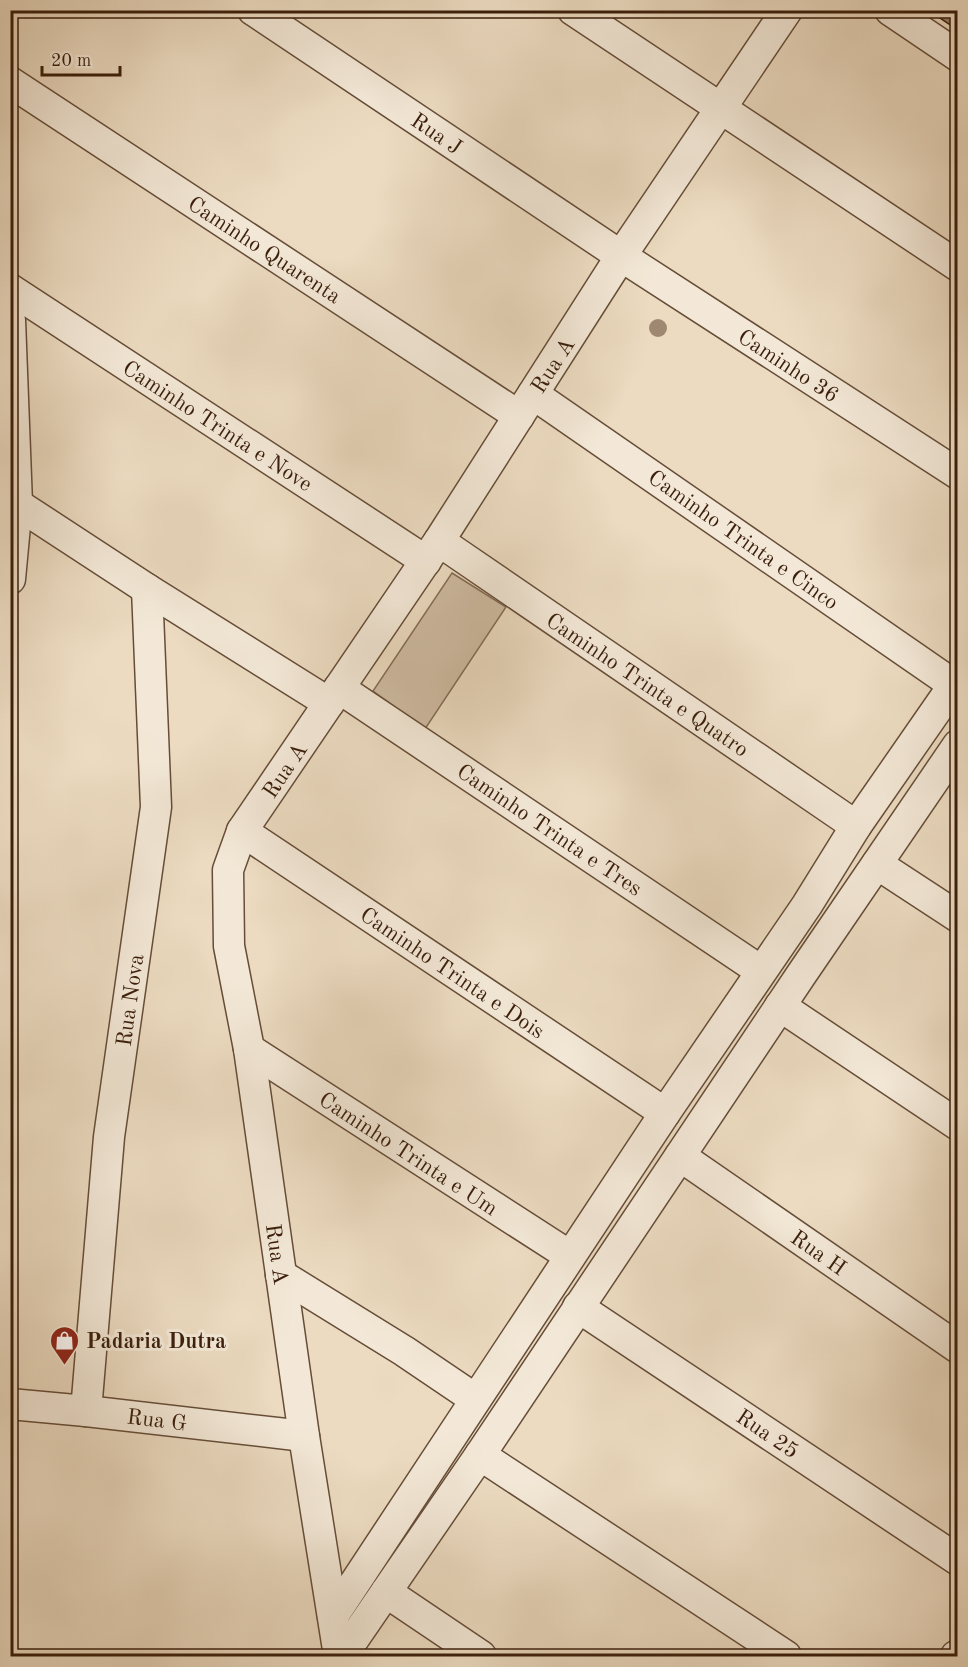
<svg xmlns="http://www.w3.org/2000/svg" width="968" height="1667" viewBox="0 0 968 1667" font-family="'Old Standard TT',serif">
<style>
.green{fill:#cebba2;stroke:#846c56;stroke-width:1.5}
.building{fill:#97806a;stroke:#3a1e0b;stroke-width:1.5}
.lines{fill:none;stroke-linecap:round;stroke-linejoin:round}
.minor-casing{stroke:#664d38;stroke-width:33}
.minor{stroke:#f3e8d7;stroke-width:30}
.tree{fill:#9e8872}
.labels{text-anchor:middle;stroke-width:6;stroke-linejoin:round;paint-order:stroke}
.street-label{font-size:22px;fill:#3a1e0b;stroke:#f3e8d7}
.poi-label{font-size:22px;font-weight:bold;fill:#3a1e0b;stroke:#f3e8d7;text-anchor:start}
</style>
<rect width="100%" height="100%" fill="#ecdbc1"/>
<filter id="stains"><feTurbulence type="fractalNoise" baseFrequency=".00333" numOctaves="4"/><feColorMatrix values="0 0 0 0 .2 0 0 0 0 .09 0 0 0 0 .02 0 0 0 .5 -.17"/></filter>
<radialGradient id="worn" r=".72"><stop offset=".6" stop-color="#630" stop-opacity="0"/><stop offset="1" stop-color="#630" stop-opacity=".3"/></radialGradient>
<path class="green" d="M 452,573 L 506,607 L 425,729 L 373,691 Z"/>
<path class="building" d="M 928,10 L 958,10 L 958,30 Z"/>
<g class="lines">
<defs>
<g id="minor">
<path d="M 253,10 L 621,256 L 958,474"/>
<path d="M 573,10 L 958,266"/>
<path d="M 890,10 L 958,56"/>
<path d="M 10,82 L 519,416"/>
<path d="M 10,289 L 426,561"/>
<path d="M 10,320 L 17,504 L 10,579"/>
<path d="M 533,394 L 954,685"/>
<path d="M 17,504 L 147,589 L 329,703"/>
<path d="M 439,541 L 856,826"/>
<path d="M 339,688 L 761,971"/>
<path d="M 242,831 L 665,1113"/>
<path d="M 877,864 L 958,917"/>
<path d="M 780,1006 L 958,1125"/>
<path d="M 249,1049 L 570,1256"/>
<path d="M 680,1156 L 958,1348"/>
<path d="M 281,1275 L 404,1351 L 475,1399"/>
<path d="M 578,1307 L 958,1560"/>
<path d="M 10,1404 L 86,1411 L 304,1436"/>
<path d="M 86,1411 L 109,1137 L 156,807 L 147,589"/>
<path d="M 480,1455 L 786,1656"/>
<path d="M 386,1592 L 481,1656"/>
<path d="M 333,1616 L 665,1113 L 807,905 L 856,826 L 958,679"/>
<path d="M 339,1656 L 304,1436 L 249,1049 L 229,946 L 228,870 L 242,831 L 439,541 L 621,256 L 787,10"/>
<path d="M 342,1656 L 480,1455 L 801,975 L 958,745"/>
<path d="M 956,1656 L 958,1655"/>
</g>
</defs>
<use href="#minor" class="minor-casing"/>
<use href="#minor" class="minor"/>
</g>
<circle class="tree" cx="658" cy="328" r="9"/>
<defs>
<symbol id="shop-pin" viewBox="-11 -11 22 30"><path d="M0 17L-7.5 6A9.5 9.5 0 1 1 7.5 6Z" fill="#8f2418" stroke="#f3e8d7"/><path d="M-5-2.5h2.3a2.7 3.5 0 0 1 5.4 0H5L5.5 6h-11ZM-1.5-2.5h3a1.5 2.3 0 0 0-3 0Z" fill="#fff"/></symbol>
</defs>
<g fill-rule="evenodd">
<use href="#shop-pin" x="48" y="1324" width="33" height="45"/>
</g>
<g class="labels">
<g class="street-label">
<text transform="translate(437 133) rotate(34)" y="8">Rua J</text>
<text transform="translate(265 249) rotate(33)" y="8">Caminho Quarenta</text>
<text transform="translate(552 365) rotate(-57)" y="8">Rua A</text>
<text transform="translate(789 365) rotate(33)" y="8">Caminho 36</text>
<text transform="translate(218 425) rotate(33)" y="8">Caminho Trinta e Nove</text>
<text transform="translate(744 539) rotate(35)" y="8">Caminho Trinta e Cinco</text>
<text transform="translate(648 684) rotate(34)" y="8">Caminho Trinta e Quatro</text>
<text transform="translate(284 770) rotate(-56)" y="8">Rua A</text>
<text transform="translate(550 829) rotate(34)" y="8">Caminho Trinta e Tres</text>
<text transform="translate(453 972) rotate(34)" y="8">Caminho Trinta e Dois</text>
<text transform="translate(129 1000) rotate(-82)" y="8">Rua Nova</text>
<text transform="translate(409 1153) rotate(33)" y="8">Caminho Trinta e Um</text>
<text transform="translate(819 1252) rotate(35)" y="8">Rua H</text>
<text transform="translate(278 1254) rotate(82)" y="8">Rua A</text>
<text transform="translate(157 1419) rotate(7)" y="8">Rua G</text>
<text transform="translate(768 1433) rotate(34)" y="8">Rua 25</text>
</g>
<g class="poi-label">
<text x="86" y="1348">Padaria Dutra</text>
</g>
</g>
<rect width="968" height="1667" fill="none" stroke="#ecdbc1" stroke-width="36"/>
<rect x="12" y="12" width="944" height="1643" fill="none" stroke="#3a1e0b" stroke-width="3"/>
<rect x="18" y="18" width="932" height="1631" fill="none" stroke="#3a1e0b" stroke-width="1.5"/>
<path d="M42 66v9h78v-9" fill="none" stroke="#3a1e0b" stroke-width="3"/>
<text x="51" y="66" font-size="18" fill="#3a1e0b" stroke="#f3e8d7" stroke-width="4.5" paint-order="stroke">20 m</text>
<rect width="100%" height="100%" filter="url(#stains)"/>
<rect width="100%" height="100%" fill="url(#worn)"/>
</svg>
